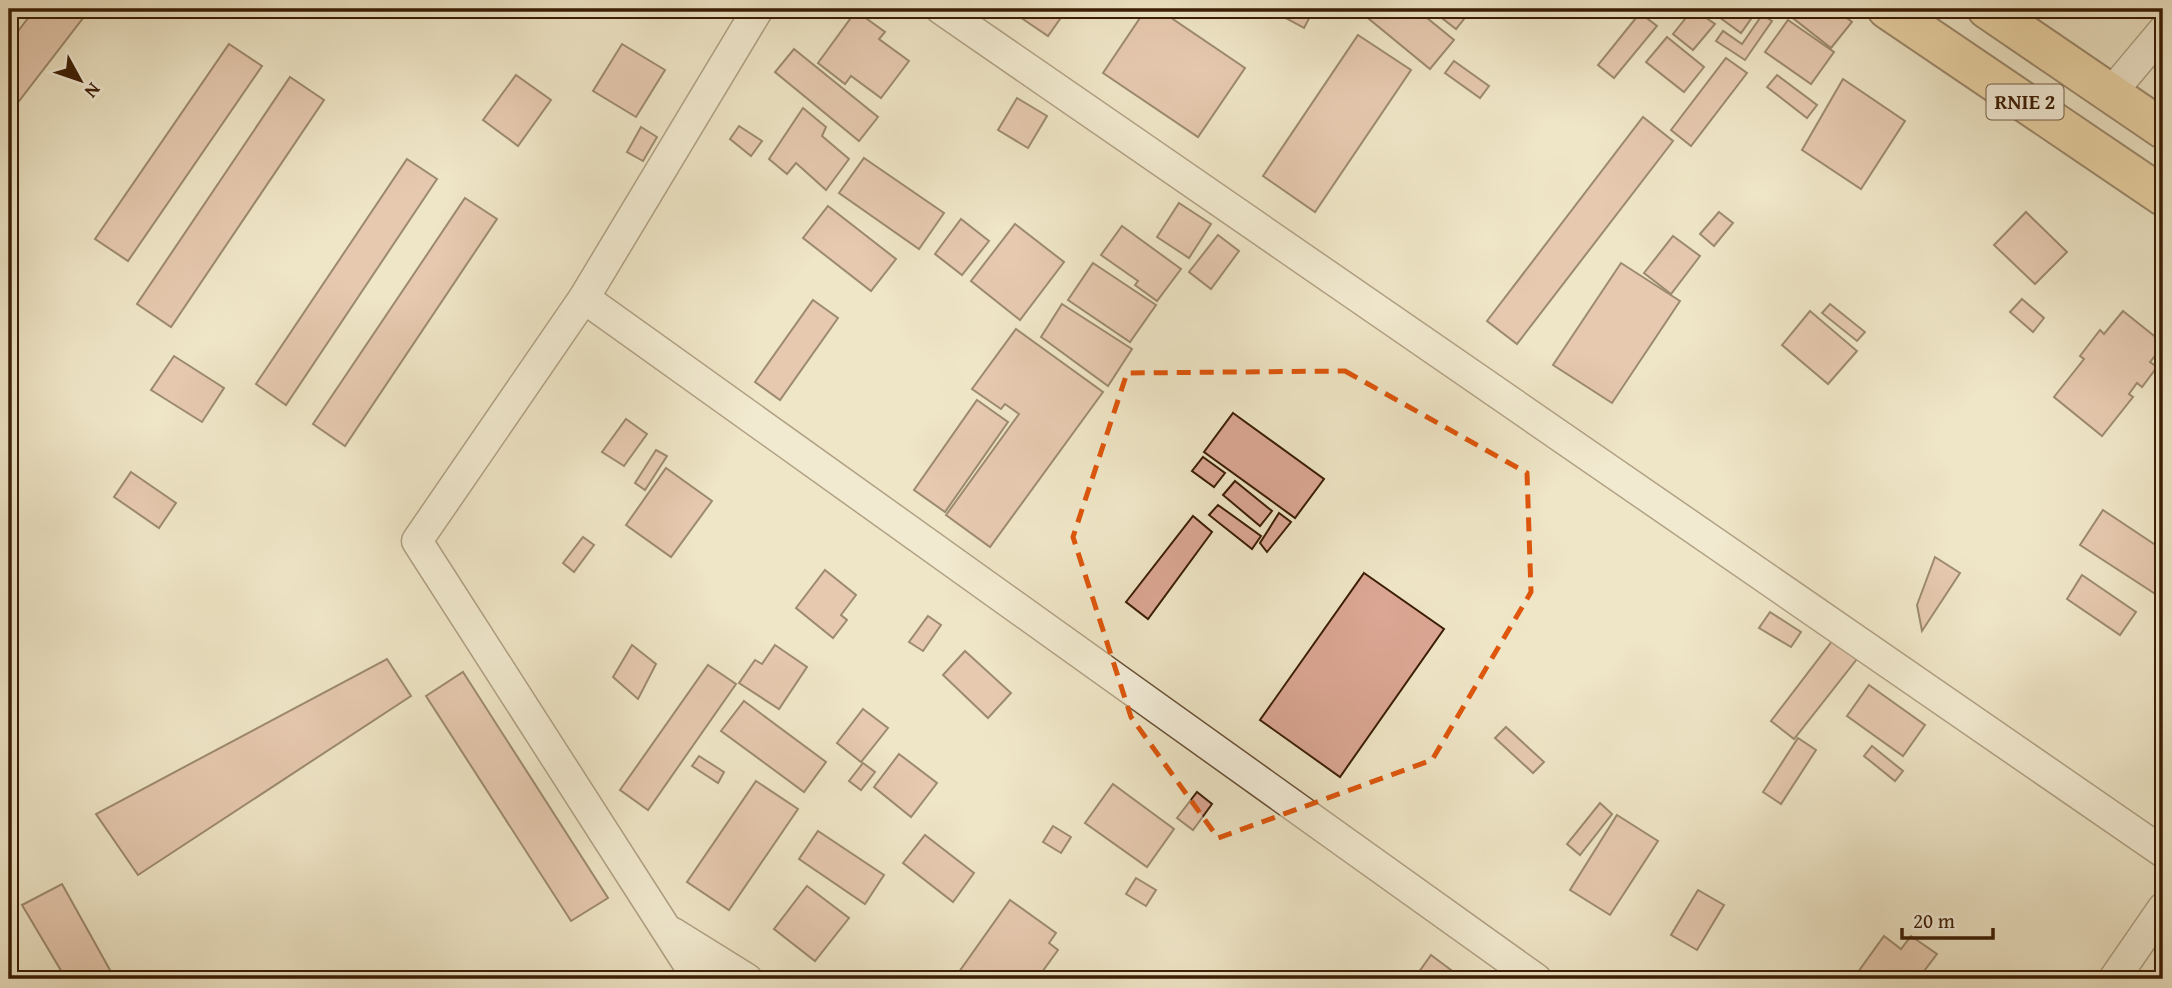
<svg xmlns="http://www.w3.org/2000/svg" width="2172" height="988" viewBox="0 0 2172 988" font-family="'Gentium Book Plus',serif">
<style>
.building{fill:#dba693;stroke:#3a1d03;stroke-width:2}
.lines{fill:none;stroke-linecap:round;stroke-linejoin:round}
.minor-casing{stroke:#674f34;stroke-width:33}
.major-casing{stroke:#3a1d03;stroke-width:42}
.minor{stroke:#f5efdb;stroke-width:30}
.major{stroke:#e8c384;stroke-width:38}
.marked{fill:none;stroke:#df560c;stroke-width:5;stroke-dasharray:14 9;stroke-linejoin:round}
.labels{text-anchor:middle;stroke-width:5;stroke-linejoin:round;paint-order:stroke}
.shield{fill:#f5efdb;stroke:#725c44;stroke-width:2}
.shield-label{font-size:21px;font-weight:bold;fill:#3a1d03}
</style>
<rect width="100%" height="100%" fill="#efe6c7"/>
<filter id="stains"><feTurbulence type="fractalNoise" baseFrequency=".00286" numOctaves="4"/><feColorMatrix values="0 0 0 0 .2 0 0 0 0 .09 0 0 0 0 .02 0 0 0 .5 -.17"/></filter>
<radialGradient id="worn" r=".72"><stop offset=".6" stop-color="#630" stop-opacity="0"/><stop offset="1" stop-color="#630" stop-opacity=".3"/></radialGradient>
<g class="building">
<path d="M 35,9 L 90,9 L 9,114 L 9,43 Z"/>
<path d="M 1008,9 L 1067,9 L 1048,36 Z"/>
<path d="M 1146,9 L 1158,9 L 1245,68 L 1198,137 L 1103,73 Z"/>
<path d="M 1269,9 L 1314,9 L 1304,28 Z"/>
<path d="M 1367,9 L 1416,9 L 1454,40 L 1430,69 L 1363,14 Z"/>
<path d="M 1443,9 L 1461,9 L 1468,14 L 1456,29 L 1438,15 Z"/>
<path d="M 1693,9 L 1715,24 L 1693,50 L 1673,34 Z"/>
<path d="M 1708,9 L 1758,9 L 1741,33 Z"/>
<path d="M 1794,9 L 1835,9 L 1852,22 L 1831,48 L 1789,15 Z"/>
<path d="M 856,11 L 885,32 L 879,39 L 909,61 L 881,98 L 851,76 L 845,84 L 818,63 Z"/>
<path d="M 1640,13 L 1657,26 L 1614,78 L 1598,65 Z"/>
<path d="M 1762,15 L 1772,21 L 1745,60 L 1716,41 L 1723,31 L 1742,44 Z"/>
<path d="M 1788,20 L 1834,52 L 1811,84 L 1765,52 Z"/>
<path d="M 1358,35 L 1411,70 L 1315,212 L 1263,176 Z"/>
<path d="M 1667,37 L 1704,67 L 1684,92 L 1646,62 Z"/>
<path d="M 229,44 L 262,66 L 128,261 L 95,239 Z"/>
<path d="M 622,44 L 665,70 L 636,117 L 593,91 Z"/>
<path d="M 794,49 L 878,117 L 859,141 L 775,72 Z"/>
<path d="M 1726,58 L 1747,73 L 1691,146 L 1671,130 Z"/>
<path d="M 1454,61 L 1489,86 L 1480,98 L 1445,73 Z"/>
<path d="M 516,75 L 551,100 L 518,146 L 483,120 Z"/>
<path d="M 1777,75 L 1817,105 L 1807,118 L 1767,87 Z"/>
<path d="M 290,77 L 324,100 L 171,327 L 137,304 Z"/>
<path d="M 1843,79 L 1905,121 L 1861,189 L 1802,150 Z"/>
<path d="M 1017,98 L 1047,116 L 1028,148 L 998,130 Z"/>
<path d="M 803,108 L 826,127 L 822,136 L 849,159 L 826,190 L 796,163 L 787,174 L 769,159 Z"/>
<path d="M 1643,117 L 1673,141 L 1517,344 L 1487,321 Z"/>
<path d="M 739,126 L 762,141 L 751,156 L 730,139 Z"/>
<path d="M 641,127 L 657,137 L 643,161 L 627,152 Z"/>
<path d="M 864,158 L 944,213 L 919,249 L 839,193 Z"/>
<path d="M 407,159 L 437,179 L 286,405 L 256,384 Z"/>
<path d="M 465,198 L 497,219 L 345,446 L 313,424 Z"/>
<path d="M 1179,203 L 1211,224 L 1189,258 L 1157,237 Z"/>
<path d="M 828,206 L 896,259 L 871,291 L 803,238 Z"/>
<path d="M 1719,212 L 1733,223 L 1714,246 L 1700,234 Z"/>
<path d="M 2026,212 L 2067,252 L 2035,284 L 1994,245 Z"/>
<path d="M 961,219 L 989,241 L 962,275 L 935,254 Z"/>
<path d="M 1015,224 L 1064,262 L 1020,320 L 971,281 Z"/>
<path d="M 1122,226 L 1181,269 L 1157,301 L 1135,285 L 1138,281 L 1101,255 Z"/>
<path d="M 1218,235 L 1239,251 L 1211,289 L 1189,272 Z"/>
<path d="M 1673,236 L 1700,256 L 1671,294 L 1644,273 Z"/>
<path d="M 1093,263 L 1156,305 L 1130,342 L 1068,300 Z"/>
<path d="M 1621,263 L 1680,301 L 1612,403 L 1553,365 Z"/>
<path d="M 2022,299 L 2044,318 L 2033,332 L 2010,312 Z"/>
<path d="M 813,300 L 838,318 L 780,400 L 755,382 Z"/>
<path d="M 1062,304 L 1132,349 L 1108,386 L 1041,337 Z"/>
<path d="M 1830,304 L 1865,332 L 1857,341 L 1822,313 Z"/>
<path d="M 1810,311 L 1857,351 L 1828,384 L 1782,345 Z"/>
<path d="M 2123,311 L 2163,343 L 2163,346 L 2150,362 L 2157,367 L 2142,387 L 2137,383 L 2129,394 L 2133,397 L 2102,436 L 2054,397 L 2084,359 L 2080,356 L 2100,330 L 2104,334 Z"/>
<path d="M 1016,329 L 1103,392 L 990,547 L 946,515 L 1019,414 L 1005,404 L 1001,409 L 972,389 Z"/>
<path d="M 174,356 L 224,388 L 202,422 L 151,390 Z"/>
<path d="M 977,400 L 1008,422 L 945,512 L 914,490 Z"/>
<path d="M 1233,413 L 1324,479 L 1295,518 L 1204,452 Z"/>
<path d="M 626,419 L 647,434 L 624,466 L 602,452 Z"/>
<path d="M 656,450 L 667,456 L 645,490 L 635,483 Z"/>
<path d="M 1203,457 L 1225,473 L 1214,487 L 1192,471 Z"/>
<path d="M 666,468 L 712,501 L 671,557 L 626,525 Z"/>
<path d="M 131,472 L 176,503 L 159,528 L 114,497 Z"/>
<path d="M 1235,481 L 1272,511 L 1260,526 L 1223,495 Z"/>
<path d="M 1218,505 L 1261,536 L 1252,549 L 1209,515 Z"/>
<path d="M 2103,510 L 2163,550 L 2163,599 L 2080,545 Z"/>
<path d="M 1279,513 L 1291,522 L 1267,552 L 1260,543 Z"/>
<path d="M 1193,516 L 1212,532 L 1148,619 L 1126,602 Z"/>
<path d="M 583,537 L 594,545 L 574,572 L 563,563 Z"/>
<path d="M 1935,557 L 1960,573 L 1922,631 L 1917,605 Z"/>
<path d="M 825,570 L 856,595 L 841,615 L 847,620 L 833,638 L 796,608 Z"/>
<path d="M 1364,573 L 1444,629 L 1340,777 L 1260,720 Z"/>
<path d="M 2082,575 L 2136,612 L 2120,635 L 2067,599 Z"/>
<path d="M 1770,612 L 1801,632 L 1791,647 L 1759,628 Z"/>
<path d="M 928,616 L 941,625 L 923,651 L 909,642 Z"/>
<path d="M 1833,640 L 1857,659 L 1794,739 L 1771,721 Z"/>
<path d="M 632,645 L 656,664 L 638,699 L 613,677 Z"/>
<path d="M 775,645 L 807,667 L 779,709 L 739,683 L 755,660 L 762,664 Z"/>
<path d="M 965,651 L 1011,693 L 988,718 L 943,675 Z"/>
<path d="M 387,659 L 411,696 L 138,875 L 96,814 Z"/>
<path d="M 708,665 L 736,684 L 648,810 L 620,790 Z"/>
<path d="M 463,672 L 608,898 L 571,921 L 426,696 Z"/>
<path d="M 1869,685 L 1925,725 L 1903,756 L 1847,716 Z"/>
<path d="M 744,701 L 826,762 L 804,792 L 721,731 Z"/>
<path d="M 863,709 L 888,728 L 861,762 L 837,743 Z"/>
<path d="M 1506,727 L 1544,762 L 1533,773 L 1495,738 Z"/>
<path d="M 1798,738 L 1816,750 L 1781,804 L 1763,792 Z"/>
<path d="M 1872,746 L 1903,771 L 1895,781 L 1864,756 Z"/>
<path d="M 899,754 L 937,783 L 911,817 L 874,787 Z"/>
<path d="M 699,756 L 724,772 L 718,783 L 692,766 Z"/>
<path d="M 863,763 L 875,772 L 861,790 L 849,781 Z"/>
<path d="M 756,781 L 798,809 L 729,910 L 687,882 Z"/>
<path d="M 1113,784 L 1174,829 L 1147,867 L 1085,823 Z"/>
<path d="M 1197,792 L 1212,804 L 1193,830 L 1177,818 Z"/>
<path d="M 1600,803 L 1612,814 L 1580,855 L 1567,844 Z"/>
<path d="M 1617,815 L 1658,841 L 1610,915 L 1570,890 Z"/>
<path d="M 1053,826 L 1071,837 L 1061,853 L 1043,842 Z"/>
<path d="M 818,831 L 884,875 L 865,904 L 799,859 Z"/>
<path d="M 925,835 L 974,873 L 953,902 L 903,863 Z"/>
<path d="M 1136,878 L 1156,890 L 1146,906 L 1126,894 Z"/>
<path d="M 62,884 L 115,979 L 66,979 L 22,905 Z"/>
<path d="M 807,886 L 849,918 L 815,961 L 774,929 Z"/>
<path d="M 1698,890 L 1724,905 L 1697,950 L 1671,935 Z"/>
<path d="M 1010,900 L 1056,933 L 1049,943 L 1058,950 L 1037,979 L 954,979 Z"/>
<path d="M 1884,936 L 1901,949 L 1911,936 L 1937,954 L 1918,979 L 1853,979 Z"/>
<path d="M 1431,955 L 1455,973 L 1451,979 L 1414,979 Z"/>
</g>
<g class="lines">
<defs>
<g id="minor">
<path d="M 941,9 L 2163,852"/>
<path d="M 2111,93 L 2163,31"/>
<path d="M 584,298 L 1536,979"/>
<path d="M 673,933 L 747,979"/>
<path d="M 698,979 L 417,541 L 584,298 L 758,9"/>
<path d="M 2114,979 L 2163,908"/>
</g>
<g id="major">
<path d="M 1887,9 L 2163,196"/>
<path d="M 1987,9 L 2163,129"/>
</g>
</defs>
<use href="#minor" class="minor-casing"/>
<use href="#major" class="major-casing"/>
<use href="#minor" class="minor"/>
<use href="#major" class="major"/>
</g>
<path d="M0 0H2172V988H0ZM 1345,371 L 1527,473 L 1531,592 L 1432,760 L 1218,838 L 1131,717 L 1073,537 L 1127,373 Z" fill="#efe6c7" fill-opacity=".55" fill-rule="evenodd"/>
<path class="marked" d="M 1345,371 L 1527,473 L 1531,592 L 1432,760 L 1218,838 L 1131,717 L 1073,537 L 1127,373 Z"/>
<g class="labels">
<rect class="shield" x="1986.5" y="84.5" width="77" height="35" rx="5"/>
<g class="shield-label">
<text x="2025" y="109">RNIE 2</text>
</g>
</g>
<rect width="2172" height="988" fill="none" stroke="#efe6c7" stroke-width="35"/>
<rect x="10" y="10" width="2151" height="967" fill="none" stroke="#3a1d03" stroke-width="3.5"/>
<rect x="18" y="18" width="2137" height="953" fill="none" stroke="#3a1d03" stroke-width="2"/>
<g transform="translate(80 80) rotate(130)" stroke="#f5efdb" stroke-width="5" paint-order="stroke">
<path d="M0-5L12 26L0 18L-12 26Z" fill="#3a1d03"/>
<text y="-10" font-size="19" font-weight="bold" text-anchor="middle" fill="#3a1d03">N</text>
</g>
<path d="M1902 928v10h91v-10" fill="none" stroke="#3a1d03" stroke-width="3.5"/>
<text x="1913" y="928" font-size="21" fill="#3a1d03" stroke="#f5efdb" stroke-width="5" paint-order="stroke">20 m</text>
<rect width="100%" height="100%" filter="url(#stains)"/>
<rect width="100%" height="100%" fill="url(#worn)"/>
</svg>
